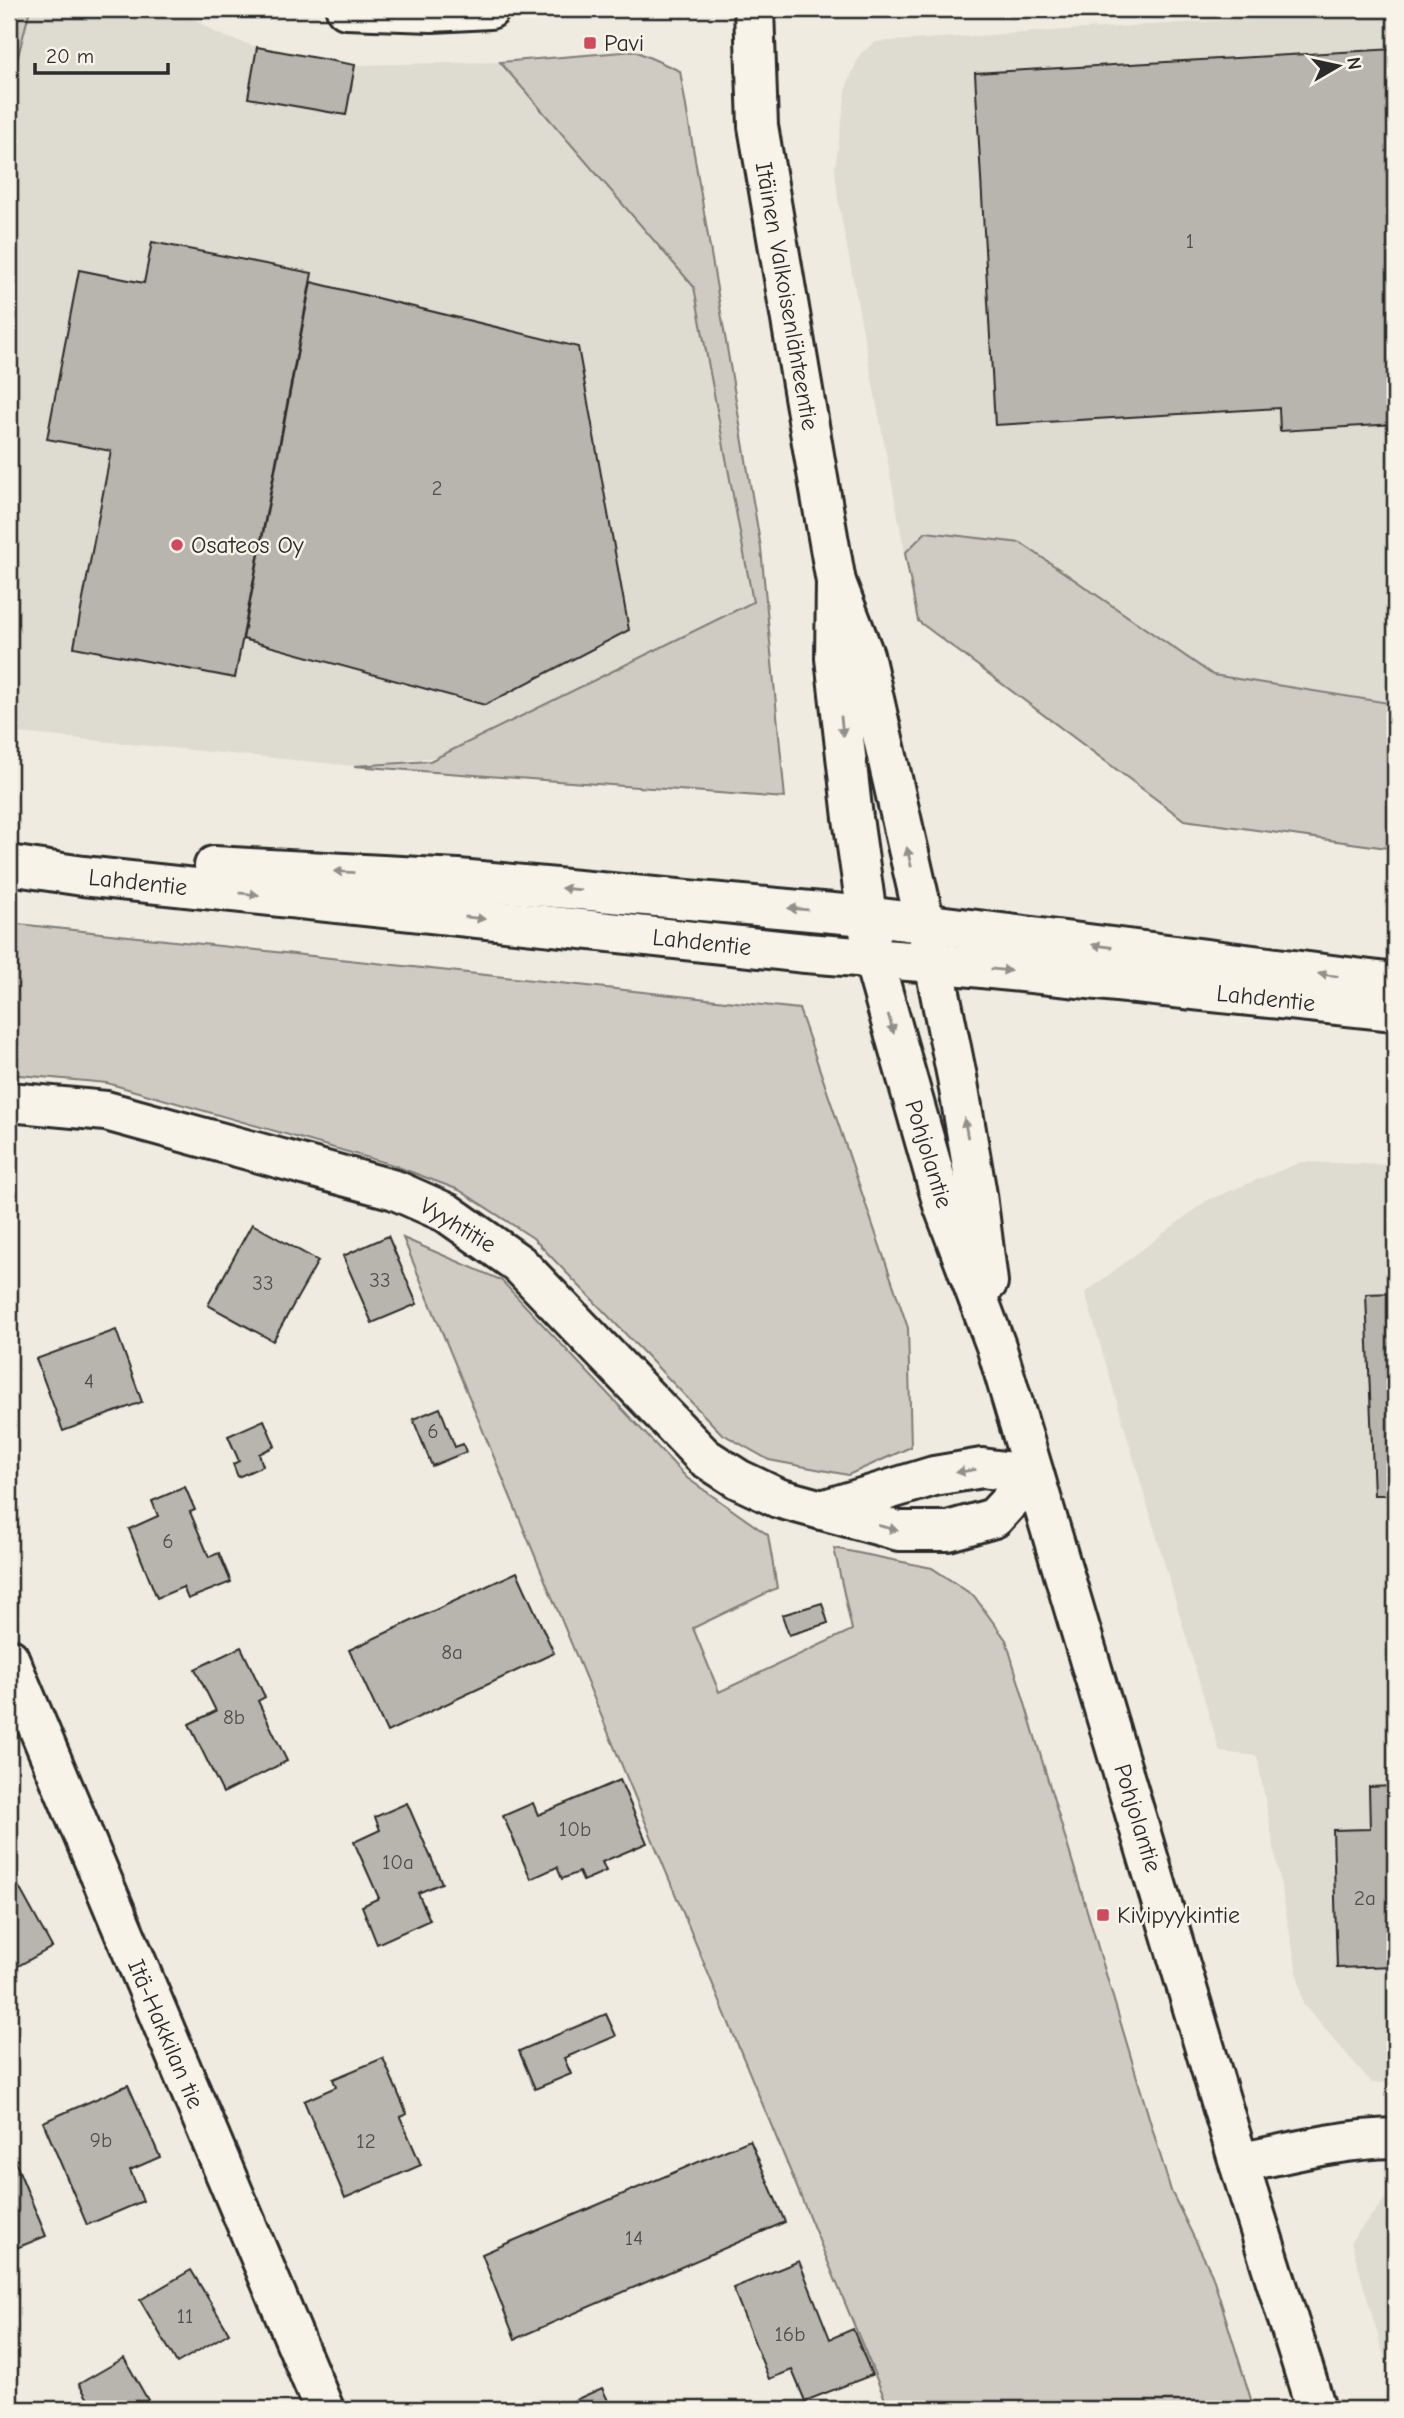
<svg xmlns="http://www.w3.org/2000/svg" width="1404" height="2418" viewBox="0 0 1404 2418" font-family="'Comic Neue',sans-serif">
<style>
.built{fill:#dedbd1}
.green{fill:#cfcbc2;stroke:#7d7b76;stroke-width:2}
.building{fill:#b8b5ae;stroke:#2b2b2b;stroke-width:2}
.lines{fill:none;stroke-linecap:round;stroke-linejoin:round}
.minor-casing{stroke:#2b2b2b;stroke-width:44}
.major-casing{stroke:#2b2b2b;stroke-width:44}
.minor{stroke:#f7f3e8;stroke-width:38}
.major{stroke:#f7f3e8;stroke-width:38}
.oneway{fill:#918f8a}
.poi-dot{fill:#d1495b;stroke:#f7f3e8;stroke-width:2.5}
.labels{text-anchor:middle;stroke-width:5;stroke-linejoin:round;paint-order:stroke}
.number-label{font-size:21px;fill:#4e4e4c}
.poi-label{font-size:24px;fill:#2b2b2b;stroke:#f7f3e8;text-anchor:start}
.street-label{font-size:24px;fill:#2b2b2b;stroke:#f7f3e8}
</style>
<rect width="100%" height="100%" fill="#efebe0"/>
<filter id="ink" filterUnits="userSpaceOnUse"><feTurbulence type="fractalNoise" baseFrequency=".0143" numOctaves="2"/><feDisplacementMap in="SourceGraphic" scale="14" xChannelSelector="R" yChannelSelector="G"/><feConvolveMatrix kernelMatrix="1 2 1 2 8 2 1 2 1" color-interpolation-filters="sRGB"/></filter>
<g filter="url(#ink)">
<g class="built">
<path d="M 9,9 L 178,9 L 218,34 L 257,47 L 248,98 L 346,115 L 355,65 L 500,62 L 694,287 L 753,602 L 437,757 L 354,766 L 9,732 Z"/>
<path d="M 1395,10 L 1395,704 L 1213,675 L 1021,543 L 926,532 L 905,553 L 838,200 L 835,168 L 847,85 L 860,54 L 875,42 Z"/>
<path d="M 1301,1162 L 1395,1165 L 1395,2082 L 1372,2083 L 1303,2004 L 1257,1756 L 1220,1752 L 1085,1293 L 1206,1201 Z"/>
<path d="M 1393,2189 L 1395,2189 L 1395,2396 L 1351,2241 Z"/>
</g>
<g class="green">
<path d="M 9,9 L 30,9 L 9,92 Z"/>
<path d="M 635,51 L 680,71 L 761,548 L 785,798 L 354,766 L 430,761 L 753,602 L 694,287 L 500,62 Z"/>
<path d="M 926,532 L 1021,543 L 1213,675 L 1395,704 L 1395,849 L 1184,820 L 918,621 L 905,553 Z"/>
<path d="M 9,923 L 799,1009 L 908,1328 L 911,1447 L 848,1475 L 769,1460 L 721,1433 L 533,1238 L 459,1190 L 390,1164 L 107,1083 L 9,1074 Z"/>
<path d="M 403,1238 L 501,1280 L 687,1478 L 768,1535 L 777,1588 L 693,1628 L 719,1692 L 852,1630 L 834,1548 L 932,1568 L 974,1596 L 1006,1640 L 1171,2191 L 1212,2274 L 1254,2409 L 889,2409 Z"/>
</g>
<g class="building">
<path d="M 257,47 L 355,65 L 346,115 L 248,98 Z"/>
<path d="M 1395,49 L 1395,424 L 1280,431 L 1279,408 L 995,425 L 975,73 Z"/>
<path d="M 152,242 L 312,273 L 235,678 L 74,647 L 111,451 L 47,439 L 79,270 L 144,283 Z"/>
<path d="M 311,282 L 578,347 L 629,630 L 485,705 L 243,639 Z"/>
<path d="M 252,1224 L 318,1261 L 273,1341 L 208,1305 Z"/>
<path d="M 388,1236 L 417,1304 L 372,1323 L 343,1256 Z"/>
<path d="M 1395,1293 L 1395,1495 L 1374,1495 L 1366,1294 Z"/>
<path d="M 116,1330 L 142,1402 L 63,1431 L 36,1359 Z"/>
<path d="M 440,1408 L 455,1447 L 463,1444 L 466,1452 L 432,1466 L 413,1419 Z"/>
<path d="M 264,1420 L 275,1446 L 259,1454 L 263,1466 L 238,1477 L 233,1464 L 239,1461 L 228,1436 Z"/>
<path d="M 185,1487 L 195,1510 L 190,1512 L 209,1557 L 219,1553 L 231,1582 L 188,1599 L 183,1587 L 157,1598 L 129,1529 L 158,1516 L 152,1501 Z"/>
<path d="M 517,1572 L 554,1653 L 387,1732 L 349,1650 Z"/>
<path d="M 822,1603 L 828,1623 L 789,1635 L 782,1615 Z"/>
<path d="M 241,1647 L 265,1697 L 258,1701 L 287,1761 L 223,1793 L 189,1724 L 216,1711 L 195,1669 Z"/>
<path d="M 620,1780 L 647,1843 L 602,1862 L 606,1871 L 583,1881 L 579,1872 L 562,1879 L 557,1867 L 531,1879 L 503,1816 L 533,1803 L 538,1815 Z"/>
<path d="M 1395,1786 L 1395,1966 L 1337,1968 L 1333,1830 L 1370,1829 L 1369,1787 Z"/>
<path d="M 407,1803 L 442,1883 L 418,1893 L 430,1920 L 377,1944 L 362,1906 L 379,1898 L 354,1842 L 380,1830 L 375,1817 Z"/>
<path d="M 9,1869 L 52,1947 L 9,1971 Z"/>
<path d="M 606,2014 L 616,2036 L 564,2058 L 571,2074 L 535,2089 L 519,2051 Z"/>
<path d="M 383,2058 L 407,2114 L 400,2117 L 421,2165 L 345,2198 L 304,2101 L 336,2087 L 333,2079 Z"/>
<path d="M 128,2085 L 160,2157 L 130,2170 L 143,2201 L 87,2225 L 43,2122 Z"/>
<path d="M 750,2140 L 785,2222 L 515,2339 L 482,2254 Z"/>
<path d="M 9,2147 L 46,2236 L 9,2251 Z"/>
<path d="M 799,2261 L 830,2339 L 853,2329 L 872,2375 L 805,2401 L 792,2370 L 769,2379 L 733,2288 Z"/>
<path d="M 191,2270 L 229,2333 L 177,2363 L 140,2300 Z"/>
<path d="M 124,2358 L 153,2409 L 85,2409 L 92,2406 L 79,2384 Z"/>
<path d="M 602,2388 L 612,2409 L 555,2409 Z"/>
</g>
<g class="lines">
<defs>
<g id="minor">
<path d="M 346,9 L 432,12 L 490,9"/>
<path d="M 754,9 L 758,126 L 826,525 L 836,582 L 864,655 L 934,963 L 957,1077 L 977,1195 L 988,1282"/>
<path d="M 836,582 L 835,658 L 853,818 L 873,958 L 943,1205 L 996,1346 L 1239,2163 L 1316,2409"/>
<path d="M 9,1102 L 106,1111 L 395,1190 L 447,1213 L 519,1264 L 704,1457 L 738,1479 L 778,1498 L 899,1531 L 948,1531 L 994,1518 L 1034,1475"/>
<path d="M 822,1510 L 934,1476 L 982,1468 L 1034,1475"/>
<path d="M 9,1658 L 324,2409"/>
<path d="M 1239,2163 C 1291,2152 1342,2139 1395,2138"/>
</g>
<g id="major">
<path d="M 9,865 L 83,876 L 806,953 L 934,963 L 1395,1011"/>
<path d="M 214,866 L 458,879 L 866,916 L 1395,983"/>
</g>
</defs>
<use href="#minor" class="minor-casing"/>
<use href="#major" class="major-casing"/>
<use href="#minor" class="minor"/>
<use href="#major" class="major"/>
</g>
<defs><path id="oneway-solid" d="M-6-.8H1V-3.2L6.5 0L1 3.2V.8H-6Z" transform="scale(1.75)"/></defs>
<g class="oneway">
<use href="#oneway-solid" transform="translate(842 726) rotate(84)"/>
<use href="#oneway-solid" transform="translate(909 857) rotate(-103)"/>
<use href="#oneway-solid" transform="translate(344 872) rotate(-177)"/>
<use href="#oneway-solid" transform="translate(571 889) rotate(-175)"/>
<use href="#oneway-solid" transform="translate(249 894) rotate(6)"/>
<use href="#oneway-solid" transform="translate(798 909) rotate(-175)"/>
<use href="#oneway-solid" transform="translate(475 918) rotate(6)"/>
<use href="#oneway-solid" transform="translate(1102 946) rotate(-173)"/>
<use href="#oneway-solid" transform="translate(1001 970) rotate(6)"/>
<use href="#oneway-solid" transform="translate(1328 975) rotate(-173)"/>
<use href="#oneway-solid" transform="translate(891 1024) rotate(74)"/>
<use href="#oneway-solid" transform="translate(966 1128) rotate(-100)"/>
<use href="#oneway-solid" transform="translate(966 1471) rotate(171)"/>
<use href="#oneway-solid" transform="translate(888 1528) rotate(15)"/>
</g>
</g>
<g class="poi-dot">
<rect x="583" y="36" width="14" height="14" rx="3.5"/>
<circle cx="177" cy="545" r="7"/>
<rect x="1096" y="1908" width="14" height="14" rx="3.5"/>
</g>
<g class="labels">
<g class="number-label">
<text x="1190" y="248">1</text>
<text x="437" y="495">2</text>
<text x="380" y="1287">33</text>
<text x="263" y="1290">33</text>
<text x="89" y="1388">4</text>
<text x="433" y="1438">6</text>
<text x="168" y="1548">6</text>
<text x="452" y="1659">8a</text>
<text x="234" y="1724">8b</text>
<text x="575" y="1836">10b</text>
<text x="398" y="1869">10a</text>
<text x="1365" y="1905">2a</text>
<text x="101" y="2147">9b</text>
<text x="366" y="2148">12</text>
<text x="634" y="2245">14</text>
<text x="185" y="2323">11</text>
<text x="790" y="2341">16b</text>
</g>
<g class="poi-label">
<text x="604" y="51">Pavi</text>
<text x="191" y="553">Osateos Oy</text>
<text x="1117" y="1923">Kivipyykintie</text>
</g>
<g class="street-label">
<text transform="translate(787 296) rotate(80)" y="8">Itäinen Valkoisenlähteentie</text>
<text transform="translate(138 882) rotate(6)" y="8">Lahdentie</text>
<text transform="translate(702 942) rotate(6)" y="8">Lahdentie</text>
<text transform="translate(1266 998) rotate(6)" y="8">Lahdentie</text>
<text transform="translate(929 1154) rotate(73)" y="8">Pohjolantie</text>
<text transform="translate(458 1225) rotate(31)" y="8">Vyyhtitie</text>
<text transform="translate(1138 1818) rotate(73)" y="8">Pohjolantie</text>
<text transform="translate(166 2034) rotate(67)" y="8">Itä-Hakkilan tie</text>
</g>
</g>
<rect width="1404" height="2418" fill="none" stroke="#f7f3e8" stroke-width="35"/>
<rect x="18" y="18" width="1369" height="2383" fill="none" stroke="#2b2b2b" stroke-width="2.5" filter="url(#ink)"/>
<g transform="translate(1338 66) rotate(81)" stroke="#f7f3e8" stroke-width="5" paint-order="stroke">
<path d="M0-5L12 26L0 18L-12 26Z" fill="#2b2b2b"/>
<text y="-10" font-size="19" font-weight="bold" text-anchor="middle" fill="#2b2b2b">N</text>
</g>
<path d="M35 63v10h133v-10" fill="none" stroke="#2b2b2b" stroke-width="3.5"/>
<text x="46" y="63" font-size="21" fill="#2b2b2b" stroke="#f7f3e8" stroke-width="5" paint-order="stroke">20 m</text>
</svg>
